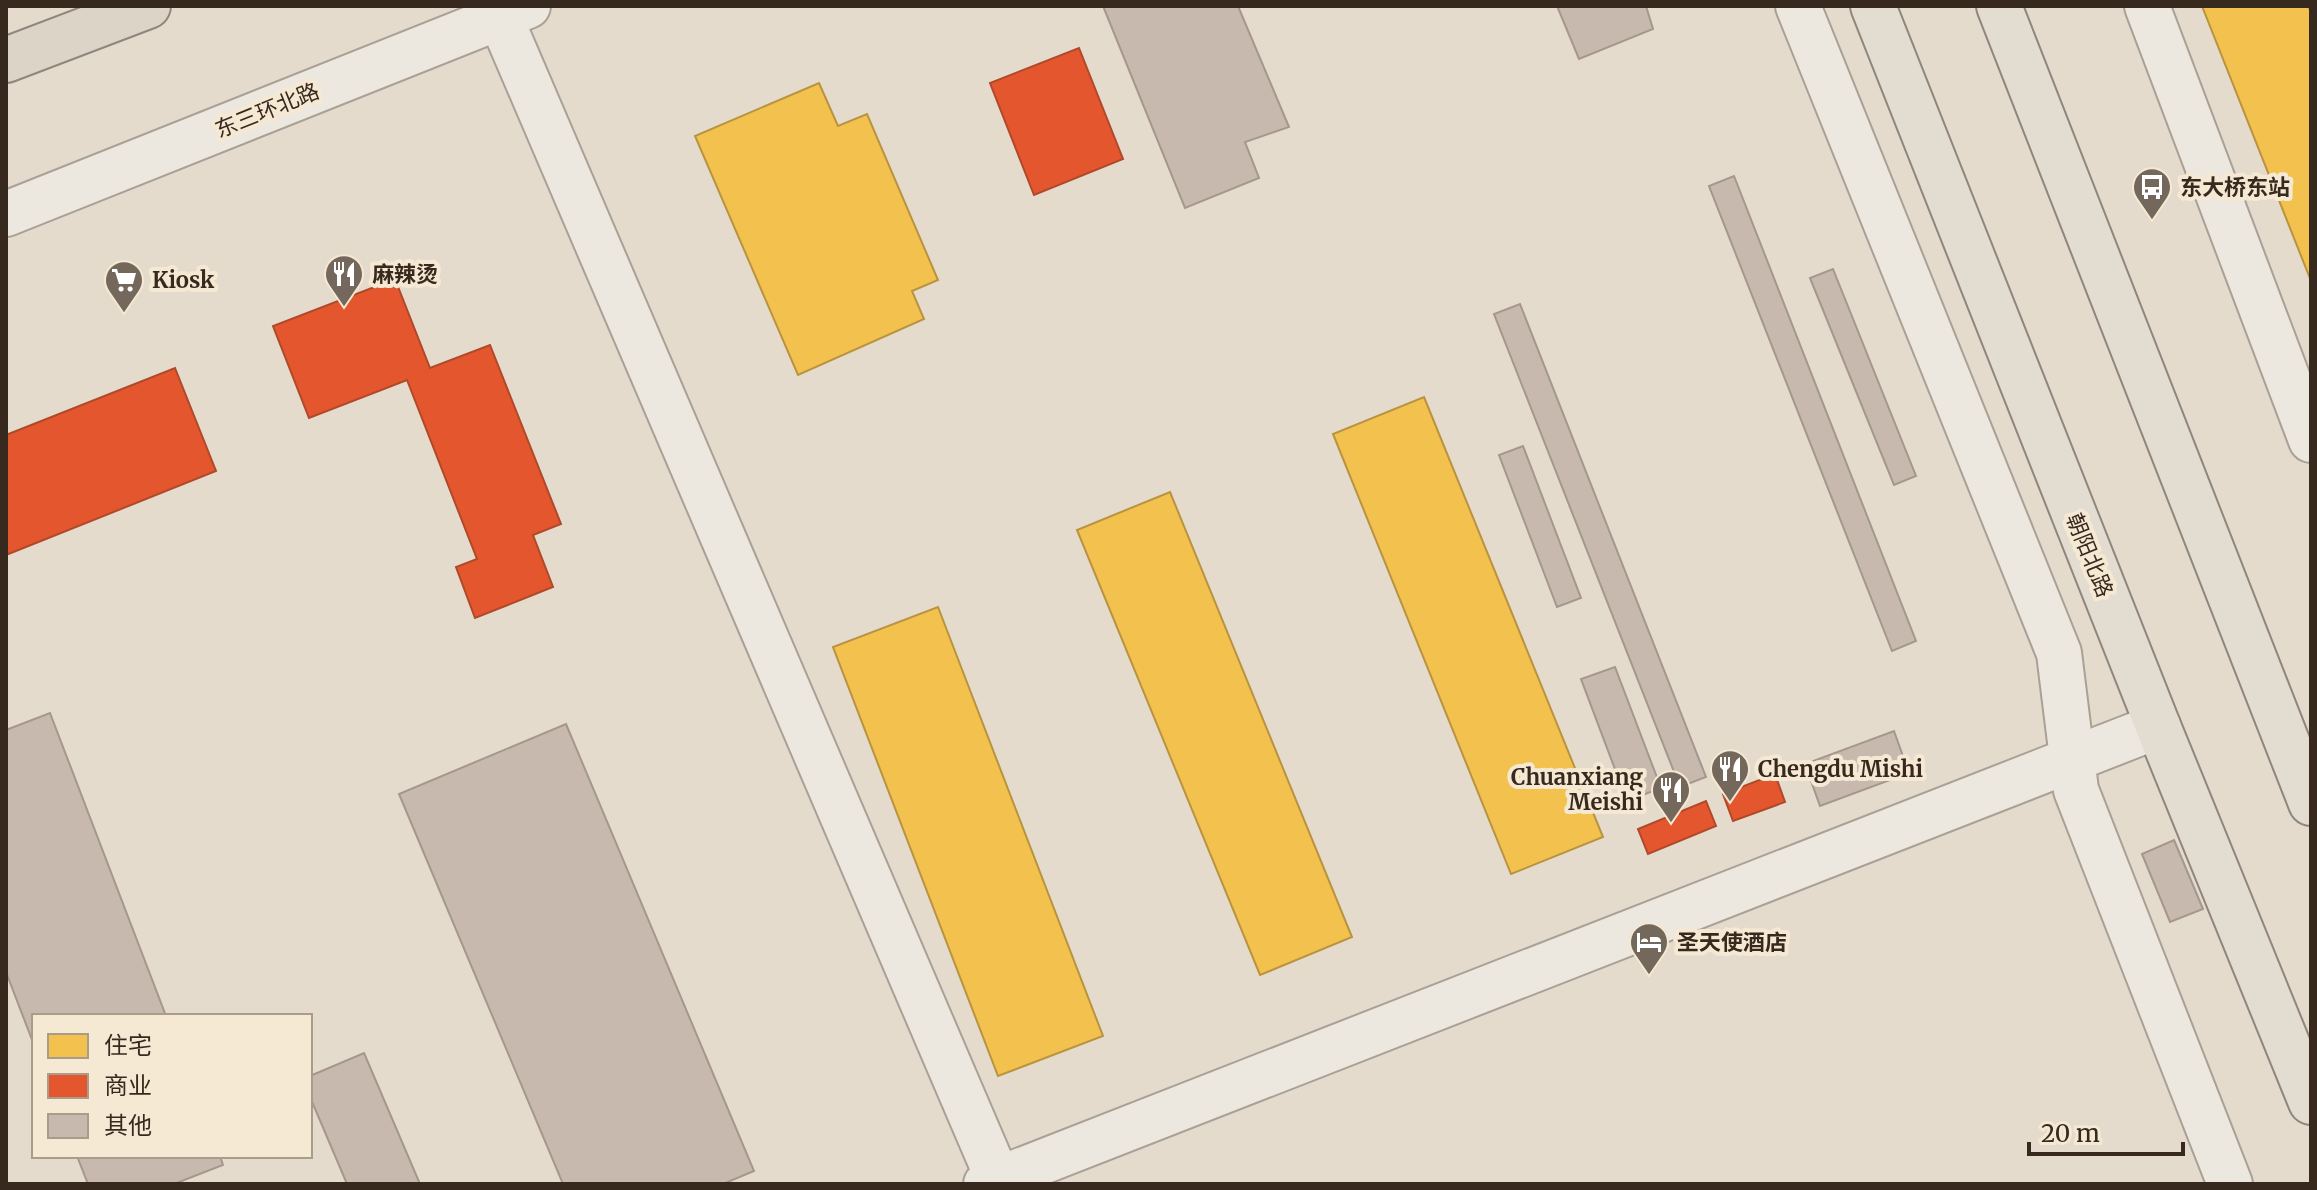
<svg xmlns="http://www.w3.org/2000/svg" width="2317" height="1190" viewBox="0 0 2317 1190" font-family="Merriweather,'Noto Sans SC',serif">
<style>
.homes{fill:#f2c14e;stroke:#ba9340;stroke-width:2}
.shops{fill:#e4572e;stroke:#b04929;stroke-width:2}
.building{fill:#c8b9ae;stroke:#a4978c;stroke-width:2}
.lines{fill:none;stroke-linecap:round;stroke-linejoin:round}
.minor-casing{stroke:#a9a096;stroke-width:48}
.tertiary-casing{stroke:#a9a096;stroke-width:48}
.primary-casing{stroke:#8f867d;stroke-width:48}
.trunk-casing{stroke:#8f867d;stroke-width:48}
.minor{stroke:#ece7df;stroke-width:44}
.tertiary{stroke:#ece7df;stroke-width:44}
.primary{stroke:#e3dcd0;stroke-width:44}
.trunk{stroke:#dcd4c7;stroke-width:44}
.labels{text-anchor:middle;stroke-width:8;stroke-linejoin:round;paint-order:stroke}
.street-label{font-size:22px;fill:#38291e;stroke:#f5e9d3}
.poi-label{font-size:22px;font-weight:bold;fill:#38291e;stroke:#f5e9d3;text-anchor:start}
</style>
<rect width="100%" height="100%" fill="#e4dbcd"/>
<g class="homes">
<path d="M 2202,6 L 2308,6 L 2311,12 L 2311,281 Z"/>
<path d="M 819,83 L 838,126 L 867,114 L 938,280 L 912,291 L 924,319 L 798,375 L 695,136 Z"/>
<path d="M 1424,397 L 1603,837 L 1511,874 L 1333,434 Z"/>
<path d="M 1170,492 L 1352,937 L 1260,975 L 1077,530 Z"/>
<path d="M 938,607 L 1103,1036 L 998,1076 L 833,647 Z"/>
</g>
<g class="shops">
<path d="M 1079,48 L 1123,159 L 1034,195 L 990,83 Z"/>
<path d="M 395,279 L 430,368 L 490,345 L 561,524 L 533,535 L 553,587 L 475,618 L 456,567 L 477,559 L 407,380 L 309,418 L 273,326 Z"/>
<path d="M 175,368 L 216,471 L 6,555 L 6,435 Z"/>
<path d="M 1775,774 L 1785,802 L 1733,821 L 1723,794 Z"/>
<path d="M 1706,801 L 1716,826 L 1648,854 L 1638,829 Z"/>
</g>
<g class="building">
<path d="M 1103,6 L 1238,6 L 1289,127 L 1245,142 L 1259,178 L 1185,208 Z"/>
<path d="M 1557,6 L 1646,6 L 1653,29 L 1579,59 Z"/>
<path d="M 1734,176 L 1916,641 L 1892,651 L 1709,186 Z"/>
<path d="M 1833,269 L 1916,476 L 1894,485 L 1810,278 Z"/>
<path d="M 1520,304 L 1706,777 L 1680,787 L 1494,314 Z"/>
<path d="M 1523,446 L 1581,598 L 1557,607 L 1499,455 Z"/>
<path d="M 1615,667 L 1661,788 L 1627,801 L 1581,679 Z"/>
<path d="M 50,713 L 166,1016 L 34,1016 L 34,1045 L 6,972 L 6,730 Z"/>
<path d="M 566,724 L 754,1171 L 723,1184 L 563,1184 L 399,794 Z"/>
<path d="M 1894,731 L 1909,773 L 1820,806 L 1805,764 Z"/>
<path d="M 2174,840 L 2203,909 L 2170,922 L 2142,854 Z"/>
<path d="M 364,1053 L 420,1184 L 347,1184 L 310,1097 L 310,1076 Z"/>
<path d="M 77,1156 L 220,1156 L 223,1165 L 174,1184 L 88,1184 Z"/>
</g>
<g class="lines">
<defs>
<g id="minor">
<path d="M 1798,6 L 2059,653 L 2076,790 L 2230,1184"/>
<path d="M 2147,6 L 2311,440"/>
<path d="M 500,17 L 998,1179"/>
</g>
<g id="tertiary">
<path d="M 6,214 L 528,6"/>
<path d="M 986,1184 L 2158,726"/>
</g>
<g id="primary">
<path d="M 1873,6 L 2158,726 L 2311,1102"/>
<path d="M 1999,6 L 2311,803"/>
</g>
<path id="trunk" d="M 6,60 L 148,6"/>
</defs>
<use href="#minor" class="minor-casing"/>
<use href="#tertiary" class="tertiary-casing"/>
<use href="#primary" class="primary-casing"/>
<use href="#trunk" class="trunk-casing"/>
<use href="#minor" class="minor"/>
<use href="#tertiary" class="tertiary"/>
<use href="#primary" class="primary"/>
<use href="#trunk" class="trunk"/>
</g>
<defs>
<symbol id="bus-pin" viewBox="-11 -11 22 30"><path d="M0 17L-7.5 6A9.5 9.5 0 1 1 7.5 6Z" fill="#74675b" stroke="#f5e9d3"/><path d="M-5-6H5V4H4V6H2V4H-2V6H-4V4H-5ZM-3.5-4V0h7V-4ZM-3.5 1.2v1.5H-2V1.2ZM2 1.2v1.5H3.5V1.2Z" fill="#fff"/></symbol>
<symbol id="restaurant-pin" viewBox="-11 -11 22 30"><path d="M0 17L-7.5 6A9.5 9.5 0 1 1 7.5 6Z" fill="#74675b" stroke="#f5e9d3"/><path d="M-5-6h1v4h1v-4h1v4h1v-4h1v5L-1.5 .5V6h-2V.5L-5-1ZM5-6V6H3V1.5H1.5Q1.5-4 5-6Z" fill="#fff"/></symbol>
<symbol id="supermarket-pin" viewBox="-11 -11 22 30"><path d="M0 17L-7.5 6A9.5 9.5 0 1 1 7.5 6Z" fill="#74675b" stroke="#f5e9d3"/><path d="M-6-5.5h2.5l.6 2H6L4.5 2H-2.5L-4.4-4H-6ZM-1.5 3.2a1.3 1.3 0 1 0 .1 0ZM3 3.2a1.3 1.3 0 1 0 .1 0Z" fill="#fff"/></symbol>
<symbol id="hotel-pin" viewBox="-11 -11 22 30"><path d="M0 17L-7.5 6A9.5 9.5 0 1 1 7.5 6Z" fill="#74675b" stroke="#f5e9d3"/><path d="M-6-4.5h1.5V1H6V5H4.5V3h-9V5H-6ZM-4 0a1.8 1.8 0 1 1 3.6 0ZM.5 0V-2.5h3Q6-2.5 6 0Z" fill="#fff"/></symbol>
</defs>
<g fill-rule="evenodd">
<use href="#bus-pin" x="2130" y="165" width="44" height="60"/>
<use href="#restaurant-pin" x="322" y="252" width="44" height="60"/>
<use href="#supermarket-pin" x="102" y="258" width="44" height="60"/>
<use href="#restaurant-pin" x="1708" y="747" width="44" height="60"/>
<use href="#restaurant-pin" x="1649" y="768" width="44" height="60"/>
<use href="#hotel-pin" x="1627" y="920" width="44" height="60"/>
</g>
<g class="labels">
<g class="street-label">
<text transform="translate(267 110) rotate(-22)" y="8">东三环北路</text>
<text transform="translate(2090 555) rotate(68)" y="8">朝阳北路</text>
</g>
<g class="poi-label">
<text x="2180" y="195">东大桥东站</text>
<text x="372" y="282">麻辣烫</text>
<text x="152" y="288">Kiosk</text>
<text x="1758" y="777">Chengdu Mishi</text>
<text x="1643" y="785" text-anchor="end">Chuanxiang<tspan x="1643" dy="25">Meishi</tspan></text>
<text x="1677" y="950">圣天使酒店</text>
</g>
</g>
<rect width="2317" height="1190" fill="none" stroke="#38291e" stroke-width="16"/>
<rect x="32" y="1014" width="280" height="144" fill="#f5e9d3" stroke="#a99c8b" stroke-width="2"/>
<rect x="48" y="1034" width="40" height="24" fill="#f2c14e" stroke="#a99c8b" stroke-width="2"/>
<text x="104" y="1054" font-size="24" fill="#38291e">住宅</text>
<rect x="48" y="1074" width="40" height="24" fill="#e4572e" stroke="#a99c8b" stroke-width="2"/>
<text x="104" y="1094" font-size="24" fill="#38291e">商业</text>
<rect x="48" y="1114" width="40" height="24" fill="#c8b9ae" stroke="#a99c8b" stroke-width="2"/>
<text x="104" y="1134" font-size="24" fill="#38291e">其他</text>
<path d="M2029 1142v12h154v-12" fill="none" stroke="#38291e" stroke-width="4"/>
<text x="2041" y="1142" font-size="24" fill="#38291e" stroke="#f5e9d3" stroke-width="6" paint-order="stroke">20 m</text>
</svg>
